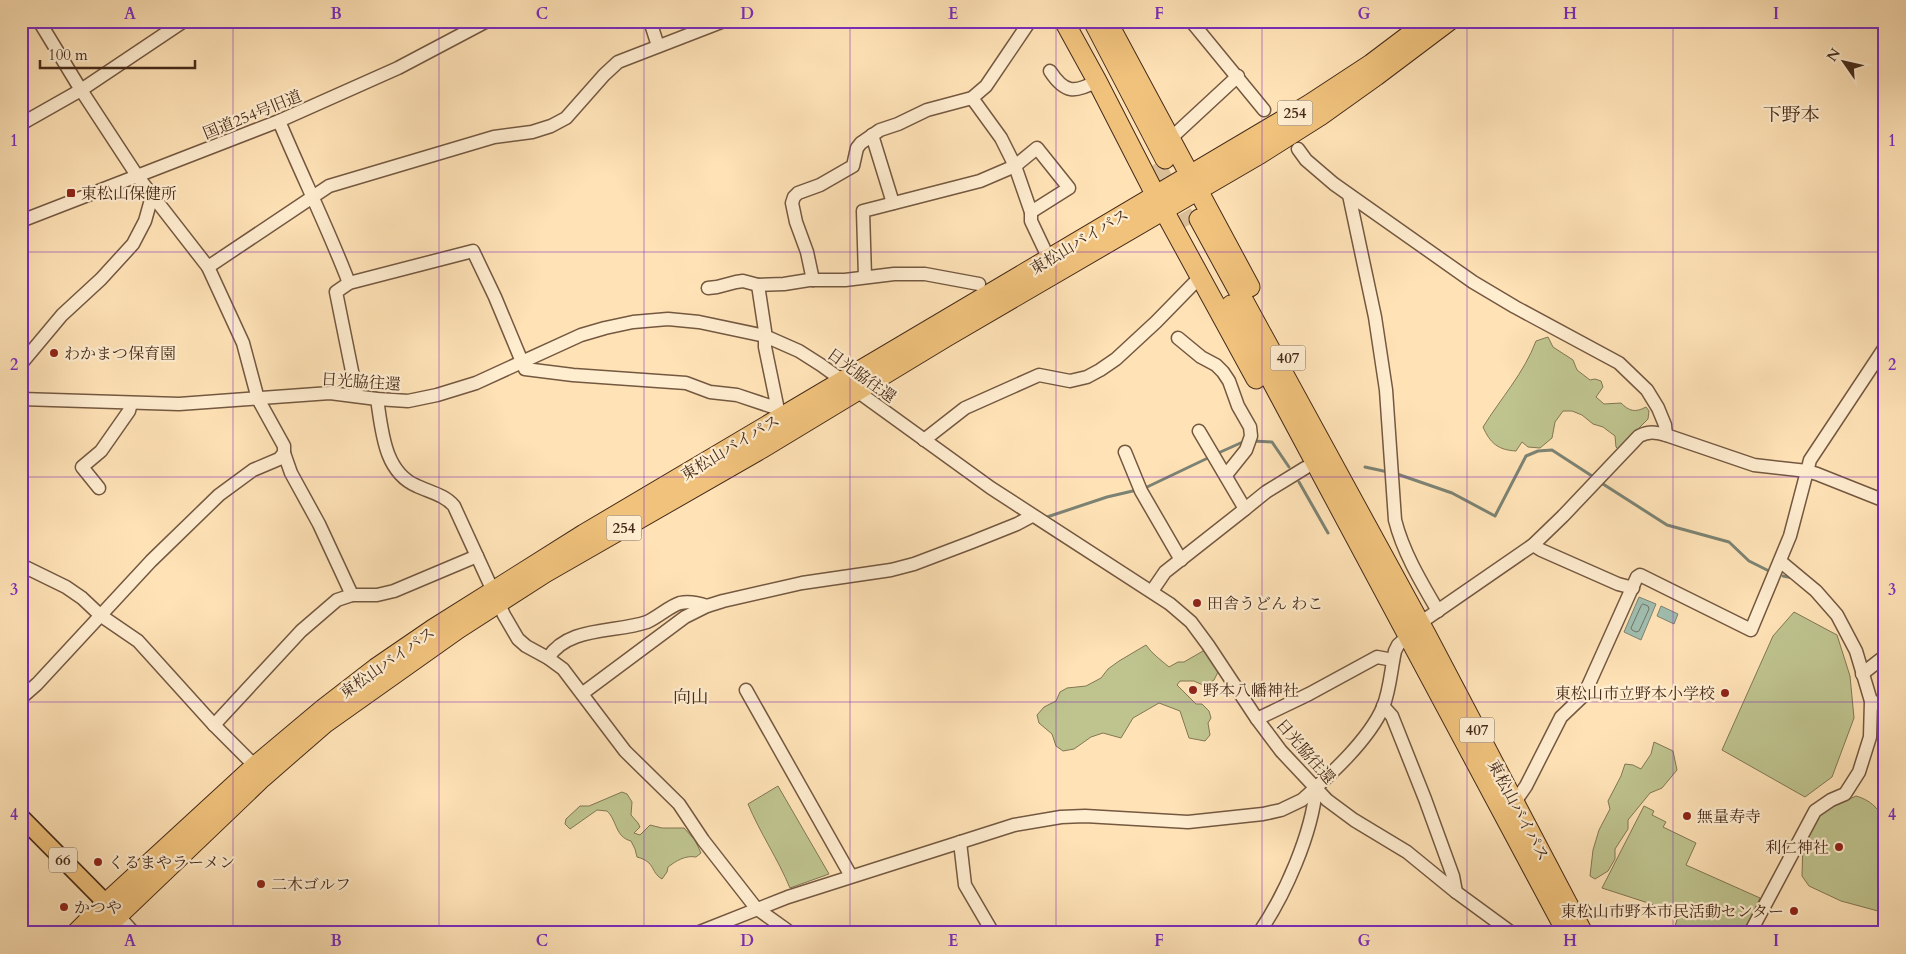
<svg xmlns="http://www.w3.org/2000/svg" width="1906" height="954" viewBox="0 0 1906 954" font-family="Cardo,'Noto Serif JP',serif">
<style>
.green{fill:#bfc48f;stroke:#827754}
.water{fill:#a0beb0;stroke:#7c8374}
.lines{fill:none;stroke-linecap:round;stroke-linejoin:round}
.shore{stroke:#727464;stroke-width:1}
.stream{stroke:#7c8374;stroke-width:3}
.highway-tunnel{stroke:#dabe97;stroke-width:19;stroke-dasharray:19 9;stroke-linecap:butt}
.minor-casing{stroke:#745840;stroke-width:15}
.major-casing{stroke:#452a19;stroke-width:19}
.highway-casing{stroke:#452a19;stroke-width:21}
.minor{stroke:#ffedd0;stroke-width:12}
.major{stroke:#f0c27c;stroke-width:16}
.highway{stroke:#f0c27c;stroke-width:19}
.grid{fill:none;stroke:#7b2cbf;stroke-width:1;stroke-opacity:0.55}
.poi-dot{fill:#8f2418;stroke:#ffedd0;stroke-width:2}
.labels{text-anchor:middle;stroke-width:4.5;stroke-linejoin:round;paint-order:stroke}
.shield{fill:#ffedd0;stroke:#7d6450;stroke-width:1}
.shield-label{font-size:15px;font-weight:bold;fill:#452a19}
.street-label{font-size:16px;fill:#452a19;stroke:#ffedd0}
.poi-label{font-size:16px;fill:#452a19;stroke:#ffedd0;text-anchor:start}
.neighbourhood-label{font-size:18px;fill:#452a19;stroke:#ffedd0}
.quarter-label{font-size:19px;fill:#452a19;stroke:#ffedd0}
.neatline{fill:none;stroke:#7b2cbf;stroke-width:2}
.grid-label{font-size:16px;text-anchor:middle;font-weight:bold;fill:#7b2cbf}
</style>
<rect width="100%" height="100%" fill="#ffe3b7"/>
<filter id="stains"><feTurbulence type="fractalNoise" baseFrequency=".004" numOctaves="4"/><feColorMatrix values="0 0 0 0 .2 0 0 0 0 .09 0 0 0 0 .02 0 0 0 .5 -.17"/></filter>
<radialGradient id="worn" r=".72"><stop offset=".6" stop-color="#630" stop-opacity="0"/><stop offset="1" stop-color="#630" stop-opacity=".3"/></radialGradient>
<g class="green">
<path d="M 1548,337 L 1553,347 L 1573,360 L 1577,370 L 1590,380 L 1595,379 L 1601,381 L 1603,387 L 1596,397 L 1604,404 L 1621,403 C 1629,411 1635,413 1646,407 L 1649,411 L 1648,419 L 1618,449 L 1616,447 L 1615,436 L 1603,427 L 1593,424 L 1582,415 L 1572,411 L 1563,411 L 1555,422 L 1552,438 L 1540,448 L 1528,447 L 1522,442 L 1516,451 C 1498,450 1490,443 1483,427 C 1501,398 1524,373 1536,341 Z"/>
<path d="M 1794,612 L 1837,635 L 1850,676 L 1854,718 L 1832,777 L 1805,797 L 1722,750 L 1773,636 Z"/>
<path d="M 1146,645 C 1152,654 1161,660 1169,667 L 1178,662 L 1184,662 L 1203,651 L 1208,652 L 1218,672 L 1214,680 L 1205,686 L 1194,681 L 1180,681 L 1177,685 L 1196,704 L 1202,704 L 1209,711 L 1211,718 L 1208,723 L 1210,735 L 1205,741 L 1189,738 L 1180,711 L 1159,703 L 1133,718 L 1121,738 L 1103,733 L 1091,737 L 1074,749 L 1063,751 L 1056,746 L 1052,734 L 1039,723 L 1037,715 L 1044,707 L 1056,701 L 1060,692 L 1067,688 L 1086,686 L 1101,678 L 1108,669 L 1119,661 Z"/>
<path d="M 1654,742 L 1673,751 L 1677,770 L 1662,788 L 1650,793 L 1628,820 L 1628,829 L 1615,849 L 1615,859 L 1608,871 L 1595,879 L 1590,876 L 1593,850 L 1599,830 L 1610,809 L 1608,801 L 1621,776 L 1625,764 L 1633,765 L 1641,769 L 1651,754 Z"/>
<path d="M 778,786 L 829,874 L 790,888 C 778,859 760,833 748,804 Z"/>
<path d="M 622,792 L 627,794 L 632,802 L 631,815 L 638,823 L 640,827 L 634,833 L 640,835 L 650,825 L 662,828 L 684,828 L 695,840 L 701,853 L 696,857 C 685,855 676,861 668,867 L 667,872 L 662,879 C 650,872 656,862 637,857 L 635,849 L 631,841 C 615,837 617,820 607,811 L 597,810 L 570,829 L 565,824 L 566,819 L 580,806 L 589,806 Z"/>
<path d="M 1856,796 C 1870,800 1877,807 1885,820 L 1885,916 L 1878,911 L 1841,901 L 1809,886 L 1802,876 L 1803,840 L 1817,814 Z"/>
<path d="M 1644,806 L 1654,811 L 1652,815 L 1666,822 L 1663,827 L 1696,843 L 1686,865 L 1760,898 L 1743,933 L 1673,933 L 1679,913 L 1602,888 Z"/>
</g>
<g class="water">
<path d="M 1639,597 L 1656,604 L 1641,640 L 1624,632 Z"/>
<path d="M 1661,606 L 1678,614 L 1674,624 L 1657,616 Z"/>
</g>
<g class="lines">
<path class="shore" d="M 1643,604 L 1648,606 L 1649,609 L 1639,631 L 1636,632 L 1632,630 L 1631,628 L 1641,606 Z"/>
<g class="stream">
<path d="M 1253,441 L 1272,442 L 1289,467"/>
<path d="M 1216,454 L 1245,441"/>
<path d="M 1365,467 L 1388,472"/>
<path d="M 1397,474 L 1452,493 L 1495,516 L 1526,456 L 1538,451 L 1552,450 L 1592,476"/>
<path d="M 1299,482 L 1328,533"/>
<path d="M 1603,484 L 1667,525 L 1729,542 L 1749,561 L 1769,571"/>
<path d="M 1145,488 L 1210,457"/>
<path d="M 1047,517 L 1107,497 L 1137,490"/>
<path d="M 1783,576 L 1793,578"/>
</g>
<path class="highway-tunnel" d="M 1155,164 L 1189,225"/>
<defs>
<g id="minor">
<path d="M 650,21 L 658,46"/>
<path d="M 1191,21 L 1264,110"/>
<path d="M 1050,71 C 1065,94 1075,93 1097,81"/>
<path d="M 972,98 L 1001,138 L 1015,166 L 1031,212 L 1031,221 L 1049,259"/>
<path d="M 279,121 C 302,176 328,228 349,283"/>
<path d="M 21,124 L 81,90 L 184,21"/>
<path d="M 872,135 L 893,203"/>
<path d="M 1170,139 L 1238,76"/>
<path d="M 1298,149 L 1306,160 L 1334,184 L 1473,282 L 1515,307 L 1619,363 L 1647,390 L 1658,408 L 1665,425 L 1666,435"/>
<path d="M 1349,195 L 1375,317 L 1386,390 L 1395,520 C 1403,552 1421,582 1438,611"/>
<path d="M 21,221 L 279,121 L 398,68 L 487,21"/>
<path d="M 208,267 L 329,186 L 494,137 L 532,132 L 551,126 L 566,118 L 604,75 L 618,62 L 724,21"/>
<path d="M 865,277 L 863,211 L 980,181 L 1015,166 L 1037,148 L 1069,188 L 1031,212"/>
<path d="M 813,280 L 807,252 L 796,222 L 792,203 L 794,197 L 798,193 L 820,185 L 853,166 L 857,148 L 861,143 L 880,130 L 898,124 L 927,110 L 972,98 L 986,86 L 1030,21"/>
<path d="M 708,288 L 717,287 L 736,282 L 743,281 L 758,285 L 784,284 L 809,280 L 845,280 L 894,274 L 925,274 L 979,284"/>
<path d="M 1178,338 L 1201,357 L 1216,365 L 1223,372 L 1229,381 L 1238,406 L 1250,427 L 1251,436 L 1246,450 L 1226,475"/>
<path d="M 21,364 L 62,315 L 101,279 L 133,244 L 145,221 L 152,196"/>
<path d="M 357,396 L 336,292 L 349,283 L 473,251 L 495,297 L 525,369 L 573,375 L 686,383 L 710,392 L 737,395 L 773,407 L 777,405 L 765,347 L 765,331 L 758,285"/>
<path d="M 21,399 L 179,404 L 330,393 L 377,399 L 408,401 L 437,395 L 476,383 L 581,335 L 605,328 L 633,322 L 668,319 L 699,322 L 765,336 L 799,351 L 821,365 L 991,488 L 1170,604 L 1191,622 L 1208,645 L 1257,719 L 1281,751 L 1327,800 L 1354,820 L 1407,852 L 1456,892 L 1512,933"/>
<path d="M 377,399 C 382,431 384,472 417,486 C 430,492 445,495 454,506 L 504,615 L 518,639 L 526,646 L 548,658 L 563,669 L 625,751 L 679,804 L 703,840 L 756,908 L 791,933"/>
<path d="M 924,440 L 965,408 L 1039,375 L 1070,381 L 1087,377 L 1100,370 L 1116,359 L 1156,322 L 1200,277"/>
<path d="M 1125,452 L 1141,491 L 1181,560"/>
<path d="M 284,453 L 291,473 L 319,524 L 352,595"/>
<path d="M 99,488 L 82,467 L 101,451 L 129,411 L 131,403"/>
<path d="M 1245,509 L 1266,492 L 1305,468"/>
<path d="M 1533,545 L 1541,550 L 1618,584 L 1633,588"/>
<path d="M 21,565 L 66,587 L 82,598 L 100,615 L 138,641 L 214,725 L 255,766"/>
<path d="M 1152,591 L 1165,572 L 1245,509 L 1199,431"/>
<path d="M 1420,623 L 1533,545 L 1563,516 L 1639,436 C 1649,431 1655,432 1666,435 L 1754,465 L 1807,471 L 1817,474 L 1885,501"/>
<path d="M 548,658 C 568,626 615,633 647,622 C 658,617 670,606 680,603 C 690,601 698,603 707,606"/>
<path d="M 1862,674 L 1885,656"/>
<path d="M 746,690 L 851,876"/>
<path d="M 583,693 L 685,617 L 707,606 L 723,601 L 802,583 L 891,570 L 914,564 L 972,542 L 1017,524 L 1032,516"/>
<path d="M 21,698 L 37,684 L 151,561 L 219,495 L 253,470 L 279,459 L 284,453 L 284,446 L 258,399 L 243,343 L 208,267 L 138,177 L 81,90 L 39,21"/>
<path d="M 1871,701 L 1885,706"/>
<path d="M 1383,706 L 1392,716 L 1425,799 L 1453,876 L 1456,892"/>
<path d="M 1257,719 L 1309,694 L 1377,657 L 1393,660"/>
<path d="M 214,725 L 301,631 L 337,600 L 352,595 L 377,595 L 394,591 L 477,556"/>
<path d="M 1515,802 L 1526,786 L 1561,717 L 1584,695 L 1637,577 L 1640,575 L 1751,630 L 1790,536 L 1810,460 L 1885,347"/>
<path d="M 960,842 L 965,885 L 993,933"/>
<path d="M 113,910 L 134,933"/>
<path d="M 697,933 L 788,897 L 1014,825 L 1061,817 L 1085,816 L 1188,822 L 1263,814 L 1281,810 L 1302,800 C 1329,776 1369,740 1383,707 C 1390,690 1391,669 1395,651 L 1398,645 L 1408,636"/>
<path d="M 1259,933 C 1285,895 1312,834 1316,788"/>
<path d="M 1750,933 L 1815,811 L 1831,800 L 1845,794 L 1859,772 L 1870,737 L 1871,701 L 1856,651 L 1837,615 L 1816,591 L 1780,561"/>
</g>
<path id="major" d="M 21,817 L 106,903"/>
<g id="highway">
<path d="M 1064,21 L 1097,81 L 1156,196 L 1256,379"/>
<path d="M 1093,21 L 1165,159"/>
<path d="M 1107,21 L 1250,287"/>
<path d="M 1199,219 L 1427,636 L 1583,933"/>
<path d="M 1231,305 L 1567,933"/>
<path d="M 76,933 L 106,903 L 255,766 L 323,709 L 376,668 L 433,629 L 584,534 L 1310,104 L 1371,64 L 1428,21"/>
<path d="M 100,933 L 262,778 L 324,724 L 458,629 L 545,573 L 761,449 L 946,337 L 1260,154 L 1320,116 L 1376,76 L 1449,21"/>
</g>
</defs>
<use href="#minor" class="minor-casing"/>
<use href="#major" class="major-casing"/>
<use href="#highway" class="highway-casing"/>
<use href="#minor" class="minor"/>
<use href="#major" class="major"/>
<use href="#highway" class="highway"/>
</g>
<path class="grid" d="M 233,21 L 233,933M 439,21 L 439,933M 644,21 L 644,933M 850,21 L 850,933M 1056,21 L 1056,933M 1262,21 L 1262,933M 1467,21 L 1467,933M 1673,21 L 1673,933M 21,252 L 1885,252M 21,477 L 1885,477M 21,702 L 1885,702"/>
<g class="poi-dot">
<rect x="66" y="188" width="10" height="10" rx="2.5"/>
<circle cx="54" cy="353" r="5"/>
<circle cx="1197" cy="603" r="5"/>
<circle cx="1193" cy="690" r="5"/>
<circle cx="1725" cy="693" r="5"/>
<circle cx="1687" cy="816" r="5"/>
<circle cx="1839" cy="847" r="5"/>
<circle cx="98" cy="862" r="5"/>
<circle cx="261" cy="884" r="5"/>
<circle cx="64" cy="907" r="5"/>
<circle cx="1794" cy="911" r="5"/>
</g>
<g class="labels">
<g class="shield">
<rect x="1277.5" y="100.5" width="35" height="25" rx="4"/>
<rect x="1270.5" y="345.5" width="35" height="25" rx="4"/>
<rect x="606.5" y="515.5" width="35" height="25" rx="4"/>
<rect x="1459.5" y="717.5" width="35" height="25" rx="4"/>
<rect x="49" y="847.5" width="28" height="25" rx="4"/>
</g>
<g class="shield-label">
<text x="1295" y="118">254</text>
<text x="1288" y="363">407</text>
<text x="624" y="533">254</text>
<text x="1477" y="735">407</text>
<text x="63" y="865">66</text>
</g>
<g class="street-label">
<text transform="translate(252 114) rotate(-22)" y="6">国道254号旧道</text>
<text transform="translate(1079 241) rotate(-31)" y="6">東松山バイパス</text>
<text transform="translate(862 375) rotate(36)" y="6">日光脇往還</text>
<text transform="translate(361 381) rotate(4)" y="6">日光脇往還</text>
<text transform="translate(730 447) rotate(-31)" y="6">東松山バイパス</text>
<text transform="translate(387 662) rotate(-35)" y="6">東松山バイパス</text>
<text transform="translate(1306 751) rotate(49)" y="6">日光脇往還</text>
<text transform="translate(1519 810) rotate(62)" y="6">東松山バイパス</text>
</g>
<g class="poi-label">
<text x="81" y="199">東松山保健所</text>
<text x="64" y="359">わかまつ保育園</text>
<text x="1207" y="609">田舎うどん わこ</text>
<text x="1203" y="696">野本八幡神社</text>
<text x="1715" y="699" text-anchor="end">東松山市立野本小学校</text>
<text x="1697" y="822">無量寿寺</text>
<text x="1829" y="853" text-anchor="end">利仁神社</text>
<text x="108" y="868">くるまやラーメン</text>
<text x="271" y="890">二木ゴルフ</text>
<text x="74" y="913">かつや</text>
<text x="1784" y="917" text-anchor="end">東松山市野本市民活動センター</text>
</g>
<g class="neighbourhood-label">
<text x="691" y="703">向山</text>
</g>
<g class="quarter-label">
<text x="1791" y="121">下野本</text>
</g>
</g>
<rect width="1906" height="954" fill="none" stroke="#ffe3b7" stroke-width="55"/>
<g transform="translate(1844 62) rotate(304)" stroke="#ffedd0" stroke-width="4" paint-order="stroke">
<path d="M0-4L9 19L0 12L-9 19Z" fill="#452a19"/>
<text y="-8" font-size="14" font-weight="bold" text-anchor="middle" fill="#452a19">N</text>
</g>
<path d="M40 60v8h155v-8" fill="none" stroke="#452a19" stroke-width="2.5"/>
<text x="48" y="60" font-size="15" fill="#452a19" stroke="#ffedd0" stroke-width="4" paint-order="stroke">100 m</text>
<rect x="28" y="28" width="1850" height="898" class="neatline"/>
<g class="grid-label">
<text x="130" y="19">A</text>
<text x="336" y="19">B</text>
<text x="542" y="19">C</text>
<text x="747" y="19">D</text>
<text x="953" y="19">E</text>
<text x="1159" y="19">F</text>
<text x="1364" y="19">G</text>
<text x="1570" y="19">H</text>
<text x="1776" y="19">I</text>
<text x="14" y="146">1</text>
<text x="1892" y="146">1</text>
<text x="14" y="370">2</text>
<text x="1892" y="370">2</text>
<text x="14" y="595">3</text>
<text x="1892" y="595">3</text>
<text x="14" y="820">4</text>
<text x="1892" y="820">4</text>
<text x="130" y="946">A</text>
<text x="336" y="946">B</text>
<text x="542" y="946">C</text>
<text x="747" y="946">D</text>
<text x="953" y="946">E</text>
<text x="1159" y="946">F</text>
<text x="1364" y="946">G</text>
<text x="1570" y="946">H</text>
<text x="1776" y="946">I</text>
</g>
<rect width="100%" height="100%" filter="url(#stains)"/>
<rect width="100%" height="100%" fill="url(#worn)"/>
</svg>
